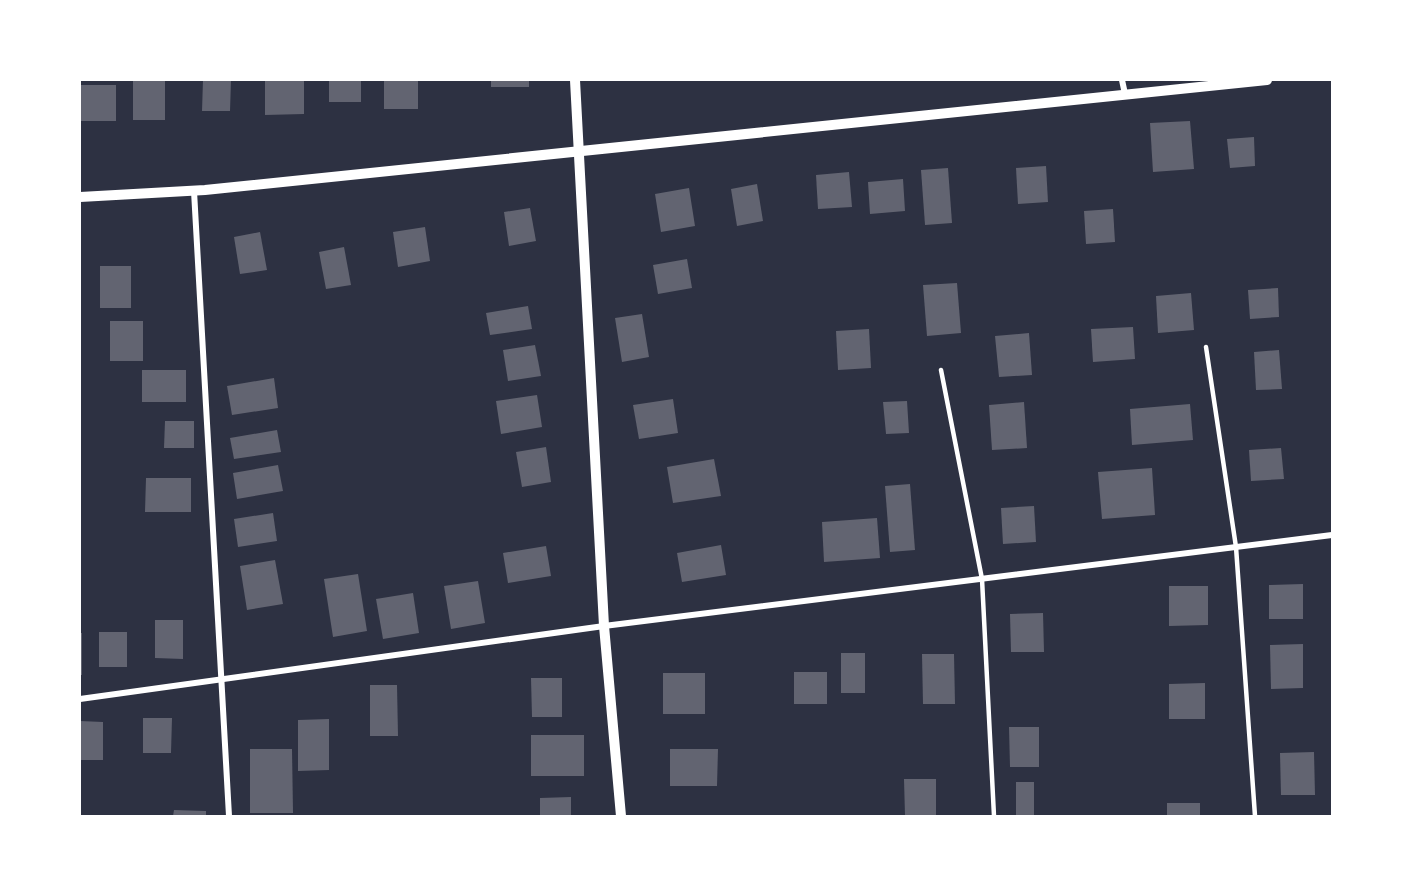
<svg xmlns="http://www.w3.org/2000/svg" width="1412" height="896" viewBox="0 0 1412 896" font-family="Helvetica,sans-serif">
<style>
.building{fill:#626471}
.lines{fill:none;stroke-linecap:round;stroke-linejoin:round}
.service{stroke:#fff;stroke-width:4.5}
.minor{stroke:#fff;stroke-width:6}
.tertiary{stroke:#fff;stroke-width:10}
</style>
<rect width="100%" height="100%" fill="#2d3142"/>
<g class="building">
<rect x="133" y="80" width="32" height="40"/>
<path d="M 203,80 L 231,80 L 230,111 L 202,111 Z"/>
<path d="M 265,80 L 304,80 L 304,114 L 265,115 Z"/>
<rect x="329" y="80" width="32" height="22"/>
<rect x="384" y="80" width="34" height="29"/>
<rect x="491" y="80" width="38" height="7"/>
<rect x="81" y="85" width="35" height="36"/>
<path d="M 1190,121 L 1194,169 L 1153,172 L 1150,123 Z"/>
<path d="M 1254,137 L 1255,166 L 1230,168 L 1227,139 Z"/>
<path d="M 1046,166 L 1048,202 L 1018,204 L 1016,168 Z"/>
<path d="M 948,168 L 952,223 L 925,225 L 921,170 Z"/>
<path d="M 849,172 L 852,207 L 818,209 L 816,175 Z"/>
<path d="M 903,179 L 905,211 L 870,214 L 868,182 Z"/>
<path d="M 757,184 L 763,221 L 737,226 L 731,189 Z"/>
<path d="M 689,188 L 695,226 L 661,232 L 655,194 Z"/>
<path d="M 530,208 L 536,241 L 509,246 L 504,212 Z"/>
<path d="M 1113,209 L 1115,242 L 1086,244 L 1084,211 Z"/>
<path d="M 425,227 L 430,261 L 398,267 L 393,232 Z"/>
<path d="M 260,232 L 267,270 L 240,274 L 234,237 Z"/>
<path d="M 344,247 L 351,285 L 326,289 L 319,252 Z"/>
<path d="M 687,259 L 692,288 L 658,294 L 653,265 Z"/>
<rect x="100" y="266" width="31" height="42"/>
<path d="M 957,283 L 961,333 L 927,336 L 923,285 Z"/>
<path d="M 1278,288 L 1279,317 L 1250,319 L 1248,290 Z"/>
<path d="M 1191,293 L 1194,330 L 1158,333 L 1156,296 Z"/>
<path d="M 528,306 L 532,329 L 490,335 L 486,313 Z"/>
<path d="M 642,314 L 649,357 L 622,362 L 615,318 Z"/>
<rect x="110" y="321" width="33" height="40"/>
<path d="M 1133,327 L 1135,359 L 1093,362 L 1091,329 Z"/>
<path d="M 869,329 L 871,368 L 838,370 L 836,331 Z"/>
<path d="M 1029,333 L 1032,375 L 999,377 L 995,336 Z"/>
<path d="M 535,345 L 541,376 L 508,381 L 503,350 Z"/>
<path d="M 1279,350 L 1282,389 L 1256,390 L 1254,352 Z"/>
<rect x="142" y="370" width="44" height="32"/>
<path d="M 274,378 L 278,408 L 232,415 L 227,386 Z"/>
<path d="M 537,395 L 542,427 L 501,434 L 496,401 Z"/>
<path d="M 673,399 L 678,433 L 639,439 L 633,405 Z"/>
<path d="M 907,401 L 909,433 L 886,434 L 883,402 Z"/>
<path d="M 1024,402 L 1027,448 L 992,450 L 989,405 Z"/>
<path d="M 1190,404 L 1193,440 L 1132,445 L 1130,409 Z"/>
<path d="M 165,421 L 194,421 L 194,448 L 164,448 Z"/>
<path d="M 277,430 L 281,452 L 234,459 L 230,438 Z"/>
<path d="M 546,447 L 551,482 L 522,487 L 516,452 Z"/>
<path d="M 1281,448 L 1284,479 L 1251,481 L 1249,450 Z"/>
<path d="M 714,459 L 721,496 L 673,503 L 667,467 Z"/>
<path d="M 278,465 L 283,491 L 237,499 L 233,473 Z"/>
<path d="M 1152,468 L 1155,515 L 1102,519 L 1098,472 Z"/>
<path d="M 146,478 L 191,478 L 191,512 L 145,512 Z"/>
<path d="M 910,484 L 915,550 L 890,552 L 885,486 Z"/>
<path d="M 1034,506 L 1036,542 L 1003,544 L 1001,508 Z"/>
<path d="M 273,513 L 277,541 L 238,547 L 234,519 Z"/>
<path d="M 877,518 L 880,558 L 824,562 L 822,522 Z"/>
<path d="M 721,545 L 726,575 L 682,582 L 677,553 Z"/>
<path d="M 546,546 L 551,576 L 508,583 L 503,553 Z"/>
<path d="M 275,560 L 283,604 L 247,610 L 240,566 Z"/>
<path d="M 358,574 L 367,631 L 333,637 L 324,579 Z"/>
<path d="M 478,581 L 485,623 L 451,629 L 444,586 Z"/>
<path d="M 1303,584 L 1303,619 L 1269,619 L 1269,585 Z"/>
<path d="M 1169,586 L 1208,586 L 1208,625 L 1169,626 Z"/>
<path d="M 413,593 L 419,633 L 383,639 L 376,599 Z"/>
<path d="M 1043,613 L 1044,652 L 1011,652 L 1010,614 Z"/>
<path d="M 155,620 L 183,620 L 183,659 L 155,658 Z"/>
<rect x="99" y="632" width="28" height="35"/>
<rect x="80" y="633" width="2" height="42"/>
<path d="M 1303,644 L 1303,688 L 1271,689 L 1270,645 Z"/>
<rect x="841" y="653" width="24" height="40"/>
<path d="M 922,654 L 954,654 L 955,704 L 923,704 Z"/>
<rect x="794" y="672" width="33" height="32"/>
<rect x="663" y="673" width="42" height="41"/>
<path d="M 531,678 L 562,678 L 562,717 L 532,717 Z"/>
<path d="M 1205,683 L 1205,719 L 1169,719 L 1169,684 Z"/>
<path d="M 370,685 L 397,685 L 398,736 L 370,736 Z"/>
<path d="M 143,718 L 172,718 L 171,753 L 143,753 Z"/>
<path d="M 329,719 L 329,770 L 298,771 L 298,720 Z"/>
<path d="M 80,721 L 103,722 L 103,760 L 80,760 Z"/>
<path d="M 1009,727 L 1039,727 L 1039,767 L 1010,767 Z"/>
<rect x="531" y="735" width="53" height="41"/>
<path d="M 250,749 L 292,749 L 293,813 L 250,813 Z"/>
<path d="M 670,749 L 718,749 L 717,786 L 670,786 Z"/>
<path d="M 1314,752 L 1315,795 L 1281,795 L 1280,753 Z"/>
<path d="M 904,779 L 936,779 L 936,816 L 905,816 Z"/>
<rect x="1016" y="782" width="18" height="34"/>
<path d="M 571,797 L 571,816 L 540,816 L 540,798 Z"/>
<rect x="1167" y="803" width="33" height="13"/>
<path d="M 174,810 L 206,811 L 206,816 L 173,816 Z"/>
</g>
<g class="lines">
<g class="service">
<path d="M 1206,347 L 1236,547 L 1255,816"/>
<path d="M 941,370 L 982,579 L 994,816"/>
</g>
<g class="minor">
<path d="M 1122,80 L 1125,94"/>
<path d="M 194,191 L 229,816"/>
<path d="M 80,699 L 604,626 L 1332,535"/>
</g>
<g class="tertiary">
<path d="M 575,80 L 604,626 L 621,816"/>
<path d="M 80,197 L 205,190 L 1267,80"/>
</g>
</g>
<rect width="1412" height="896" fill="none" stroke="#ffffff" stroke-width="162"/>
</svg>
